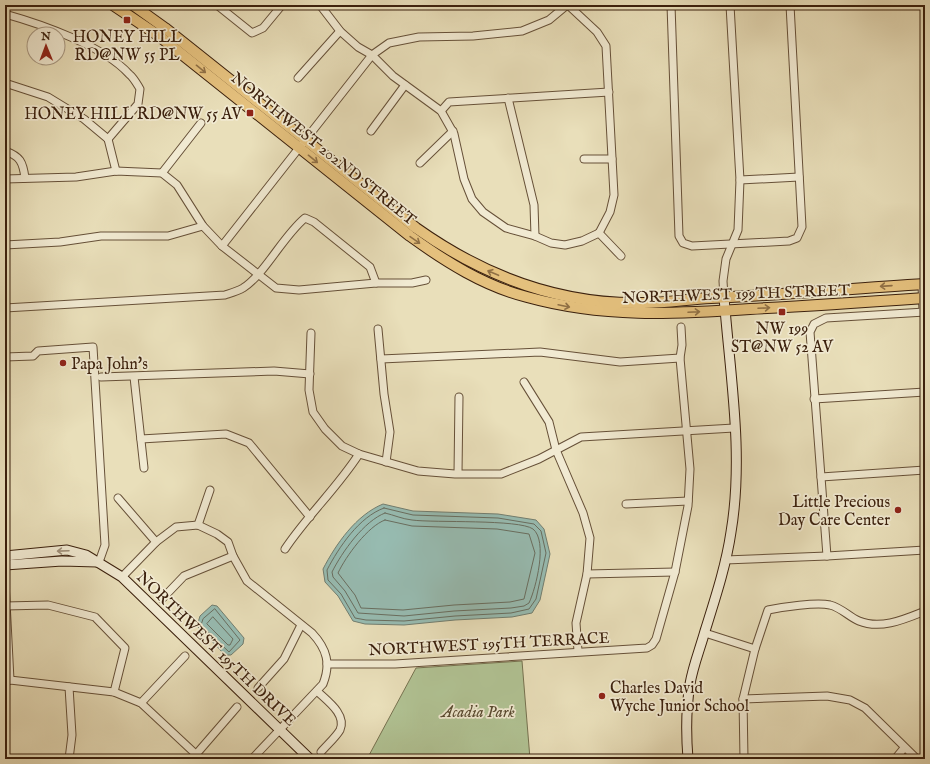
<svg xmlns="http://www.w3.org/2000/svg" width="930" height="764" viewBox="0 0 930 764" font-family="'IM FELL English',serif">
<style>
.green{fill:#b1c394;stroke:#767250}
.water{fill:#97bcb2;stroke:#727e70}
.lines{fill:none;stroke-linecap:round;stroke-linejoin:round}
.shore{stroke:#696e60;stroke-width:1}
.street-casing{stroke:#665038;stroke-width:9}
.secondary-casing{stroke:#3b200d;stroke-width:11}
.primary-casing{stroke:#3b200d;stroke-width:12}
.street{stroke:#f1ead2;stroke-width:7}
.secondary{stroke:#f1ead2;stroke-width:9}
.primary{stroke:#e4c07d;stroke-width:10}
.oneway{stroke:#907045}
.oneway2{stroke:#9f8f79}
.poi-dot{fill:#8f2418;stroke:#f1ead2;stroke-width:1.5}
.labels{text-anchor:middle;stroke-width:3.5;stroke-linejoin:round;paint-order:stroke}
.poi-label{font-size:16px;fill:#3b200d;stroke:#f1ead2}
.street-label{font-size:16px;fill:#3b200d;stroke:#f1ead2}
.park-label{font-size:16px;font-style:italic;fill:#58492f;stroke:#f1ead2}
</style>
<rect width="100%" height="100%" fill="#e9dfba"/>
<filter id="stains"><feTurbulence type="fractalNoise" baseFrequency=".005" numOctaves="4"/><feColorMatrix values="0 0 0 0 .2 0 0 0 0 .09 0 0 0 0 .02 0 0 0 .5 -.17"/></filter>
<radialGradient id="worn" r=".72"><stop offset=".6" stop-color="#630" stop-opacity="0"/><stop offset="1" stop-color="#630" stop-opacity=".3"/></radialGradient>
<path class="green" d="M 522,661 L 530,759 L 367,759 L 416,668 Z"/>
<g class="water">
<path d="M 383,504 L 413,511 L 498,514 L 536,520 L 544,529 L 550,554 L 540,600 L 532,613 L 512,617 L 455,620 L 404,625 L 365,624 L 353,621 L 338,596 L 325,582 L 323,569 C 336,544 356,515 383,504 Z"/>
<path d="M 212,605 L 217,606 L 244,638 L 243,644 L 231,655 L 225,655 L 197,626 L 200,616 Z"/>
</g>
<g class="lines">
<g class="shore">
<path d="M 384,508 L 413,515 L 498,518 L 534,524 L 541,531 L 546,553 L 536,599 L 529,609 L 511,613 L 455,616 L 404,621 L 366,620 L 355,618 L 341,594 L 328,580 L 327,570 C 339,547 359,517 384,508 Z"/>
<path d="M 385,513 C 394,515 402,519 412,520 C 434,523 519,519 533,529 C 548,541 536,588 529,603 L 524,606 L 511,608 L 454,611 L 404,616 L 358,613 L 345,591 L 333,577 L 332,572 C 342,552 364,521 385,513 Z"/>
<path d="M 385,520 L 412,526 L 497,529 L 529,534 L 535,553 L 524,599 L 510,602 L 454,605 L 403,610 L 361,608 L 355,595 L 338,573 C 346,556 368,526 385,520 Z"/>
<path d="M 215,609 L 240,640 L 229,652 L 201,625 L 203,619 Z"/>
<path d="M 213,617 L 233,639 L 230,645 L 228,645 L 207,624 Z"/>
</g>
<defs>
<g id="street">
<path d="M 217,5 L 252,33 L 263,28 L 282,5"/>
<path d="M 320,5 L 340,31 L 358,47 L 372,55 L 393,76 L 441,111 L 454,134 L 464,179 L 472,199 L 483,212 L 506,228 L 535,236 L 551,243 L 565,245 L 582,241 L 599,233"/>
<path d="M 568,5 L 597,32 L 606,46 L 614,195 L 610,212 L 599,233"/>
<path d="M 671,5 L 679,236 L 683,243 L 692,246 L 789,241 L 797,238 L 802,227 L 790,5"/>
<path d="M 5,14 C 41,24 104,46 129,74 C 134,78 137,84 140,89 L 138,104 L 108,139"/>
<path d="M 298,78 L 340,31"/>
<path d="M 5,83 L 48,97 L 84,119 L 108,139"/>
<path d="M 508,98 L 534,205 L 535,236"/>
<path d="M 441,111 L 449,102 L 609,92"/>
<path d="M 371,131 L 405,85"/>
<path d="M 108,139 L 116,171"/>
<path d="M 5,151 C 20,156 23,162 25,178"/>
<path d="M 584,159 L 612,159"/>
<path d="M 420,163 L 453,131"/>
<path d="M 162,173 L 201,123"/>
<path d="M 5,179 L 76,177 L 116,171 L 162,173 L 177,185 L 203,226 L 222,246 L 276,288 L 299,290 L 376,283 L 412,283 L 426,280"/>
<path d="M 740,180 L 799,177"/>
<path d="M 599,233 L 621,256"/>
<path d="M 5,245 L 60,242 L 101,236 L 168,236 L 203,226"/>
<path d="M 222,246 L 372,55 L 389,43 L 419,37 L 473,36 L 522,31 L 549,20 L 567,5"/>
<path d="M 922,284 L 923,312"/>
<path d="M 724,297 L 723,281 L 726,259 L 738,230 L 740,180 L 730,5"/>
<path d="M 5,308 L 225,295 C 231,293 238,291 243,288 C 265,274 283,236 305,218 L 314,222 L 370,267 L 376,283"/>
<path d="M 378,329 L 384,394 L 390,432 L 386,462"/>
<path d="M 311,333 L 309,390 L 313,412 L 325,429 L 342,446 L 359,454 L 418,471 L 455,474 L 501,474 L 539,459 L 581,437 L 734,428"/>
<path d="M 5,357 L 33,356 L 38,351 L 93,347 L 105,545 L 99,562"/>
<path d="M 381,359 L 540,352 L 620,362 L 680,358"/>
<path d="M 101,377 L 274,371 L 310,374"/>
<path d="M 134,377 L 144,468"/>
<path d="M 524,382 L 549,422 L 556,450 L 583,513 L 590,538 L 587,574 L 576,623 L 578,651"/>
<path d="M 814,399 L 925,392"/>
<path d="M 141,439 L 226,434 L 249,443 L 310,517"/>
<path d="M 458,473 L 459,397"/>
<path d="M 821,477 L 925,470"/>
<path d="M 118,498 L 156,542"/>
<path d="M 626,504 L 688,501"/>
<path d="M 198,525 L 210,490"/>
<path d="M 285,549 C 307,516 337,488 359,454"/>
<path d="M 827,556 L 810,332 L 814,324 L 826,318 L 925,312"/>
<path d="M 725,560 L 827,556 L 925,550"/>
<path d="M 587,574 L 675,572"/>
<path d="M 122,577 L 156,542 L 176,527 L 198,525 L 217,534 L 228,542 L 233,556 L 247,581 L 312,633 C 327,649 331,664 323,684 L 252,759"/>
<path d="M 5,582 L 10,680"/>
<path d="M 162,599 L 184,576 L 233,556"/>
<path d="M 5,606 L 48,605 L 95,617 L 125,648 L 114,692"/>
<path d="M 705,633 L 755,649"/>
<path d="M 327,664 L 395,664 L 647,648 L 652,645 L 656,639 L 675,572 L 688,506 L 690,469 L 680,358 L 682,345 L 681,327"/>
<path d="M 5,682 L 10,680 L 114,692 L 141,703 L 201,759"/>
<path d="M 69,687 L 72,735 L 69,759"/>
<path d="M 258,688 L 284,659 L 301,625"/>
<path d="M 317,691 C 326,700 347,714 340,730 C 336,737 327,745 321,752"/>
<path d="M 743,699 L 827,696 L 850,700 L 865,708 L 917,759"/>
<path d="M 141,703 L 185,656"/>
<path d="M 192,759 L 237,707"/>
<path d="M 744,759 L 743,699 L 755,649 L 768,610 C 783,607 816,602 830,605 C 842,608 849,617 859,621 C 881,630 905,619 925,611"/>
<path d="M 895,759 L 904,748"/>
</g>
<g id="secondary">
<path d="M 5,556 L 67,550 L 86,555 L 122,577 L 310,759"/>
<path d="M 5,565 L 62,561 L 97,562"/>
<path d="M 688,759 C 686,734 686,708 690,684 C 693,666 700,649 705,631 C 715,599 726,566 731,532 C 744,455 730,375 724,297"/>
</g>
<g id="primary">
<path d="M 113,5 L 159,36 L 410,236 C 446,262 484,286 527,297 C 603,318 673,314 750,309 C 808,306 867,302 925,298"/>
<path d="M 133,5 L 165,28 L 416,228 C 485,277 559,305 644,303 C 667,303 689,299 711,298 C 782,295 854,288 925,284"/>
</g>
</defs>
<use href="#street" class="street-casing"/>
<use href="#secondary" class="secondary-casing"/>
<use href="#primary" class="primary-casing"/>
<use href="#street" class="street"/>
<use href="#secondary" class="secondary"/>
<use href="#primary" class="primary"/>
</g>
<defs><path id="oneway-shaft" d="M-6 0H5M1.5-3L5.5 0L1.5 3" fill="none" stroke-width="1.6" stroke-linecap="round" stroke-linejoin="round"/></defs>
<g class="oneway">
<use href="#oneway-shaft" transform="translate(201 69) rotate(39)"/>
<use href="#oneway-shaft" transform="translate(313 159) rotate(39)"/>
<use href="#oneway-shaft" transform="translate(415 240) rotate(35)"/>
<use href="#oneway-shaft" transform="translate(493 273) rotate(-157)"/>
<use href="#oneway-shaft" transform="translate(886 286) rotate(176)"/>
<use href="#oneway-shaft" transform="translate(564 306) rotate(12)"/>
<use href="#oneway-shaft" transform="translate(764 308) rotate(-3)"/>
<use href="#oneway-shaft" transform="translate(694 312) rotate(-3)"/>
</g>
<use class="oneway2" href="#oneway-shaft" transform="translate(63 551) rotate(178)"/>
<g class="poi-dot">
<rect x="123" y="16" width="8" height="8" rx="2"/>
<rect x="246" y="109" width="8" height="8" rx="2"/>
<rect x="778" y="308" width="8" height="8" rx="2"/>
<circle cx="63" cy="363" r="4"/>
<circle cx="898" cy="510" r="4"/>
<circle cx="602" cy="696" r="4"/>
</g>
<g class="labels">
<g class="poi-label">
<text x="127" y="42">HONEY HILL<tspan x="127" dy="18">RD@NW 55 PL</tspan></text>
<text x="242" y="119" text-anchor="end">HONEY HILL RD@NW 55 AV</text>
<text x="782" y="334">NW 199<tspan x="782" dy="18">ST@NW 52 AV</tspan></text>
<text x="71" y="369" text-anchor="start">Papa John's</text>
<text x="890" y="507" text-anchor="end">Little Precious<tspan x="890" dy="18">Day Care Center</tspan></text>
<text x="610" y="693" text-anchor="start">Charles David<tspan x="610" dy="18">Wyche Junior School</tspan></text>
</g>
<g class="street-label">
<text transform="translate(324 148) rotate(39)" y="6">NORTHWEST 202ND STREET</text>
<text transform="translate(736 293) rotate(-2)" y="6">NORTHWEST 199TH STREET</text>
<text transform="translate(489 643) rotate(-3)" y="6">NORTHWEST 195TH TERRACE</text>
<text transform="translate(217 648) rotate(44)" y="6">NORTHWEST 195TH DRIVE</text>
</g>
<g class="park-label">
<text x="478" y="717">Acadia Park</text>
</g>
</g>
<rect width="930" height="764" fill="none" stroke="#e9dfba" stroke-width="20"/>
<rect x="6" y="6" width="918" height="752" fill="none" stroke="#3b200d" stroke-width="2"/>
<rect x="10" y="10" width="910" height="744" fill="none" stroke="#3b200d"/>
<g transform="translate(46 46) rotate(359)"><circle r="19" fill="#f1ead2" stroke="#a89983"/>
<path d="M0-3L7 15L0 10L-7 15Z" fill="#8f2418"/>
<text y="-6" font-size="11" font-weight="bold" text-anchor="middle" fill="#3b200d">N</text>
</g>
<rect width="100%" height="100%" filter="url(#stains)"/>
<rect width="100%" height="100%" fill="url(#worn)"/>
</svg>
